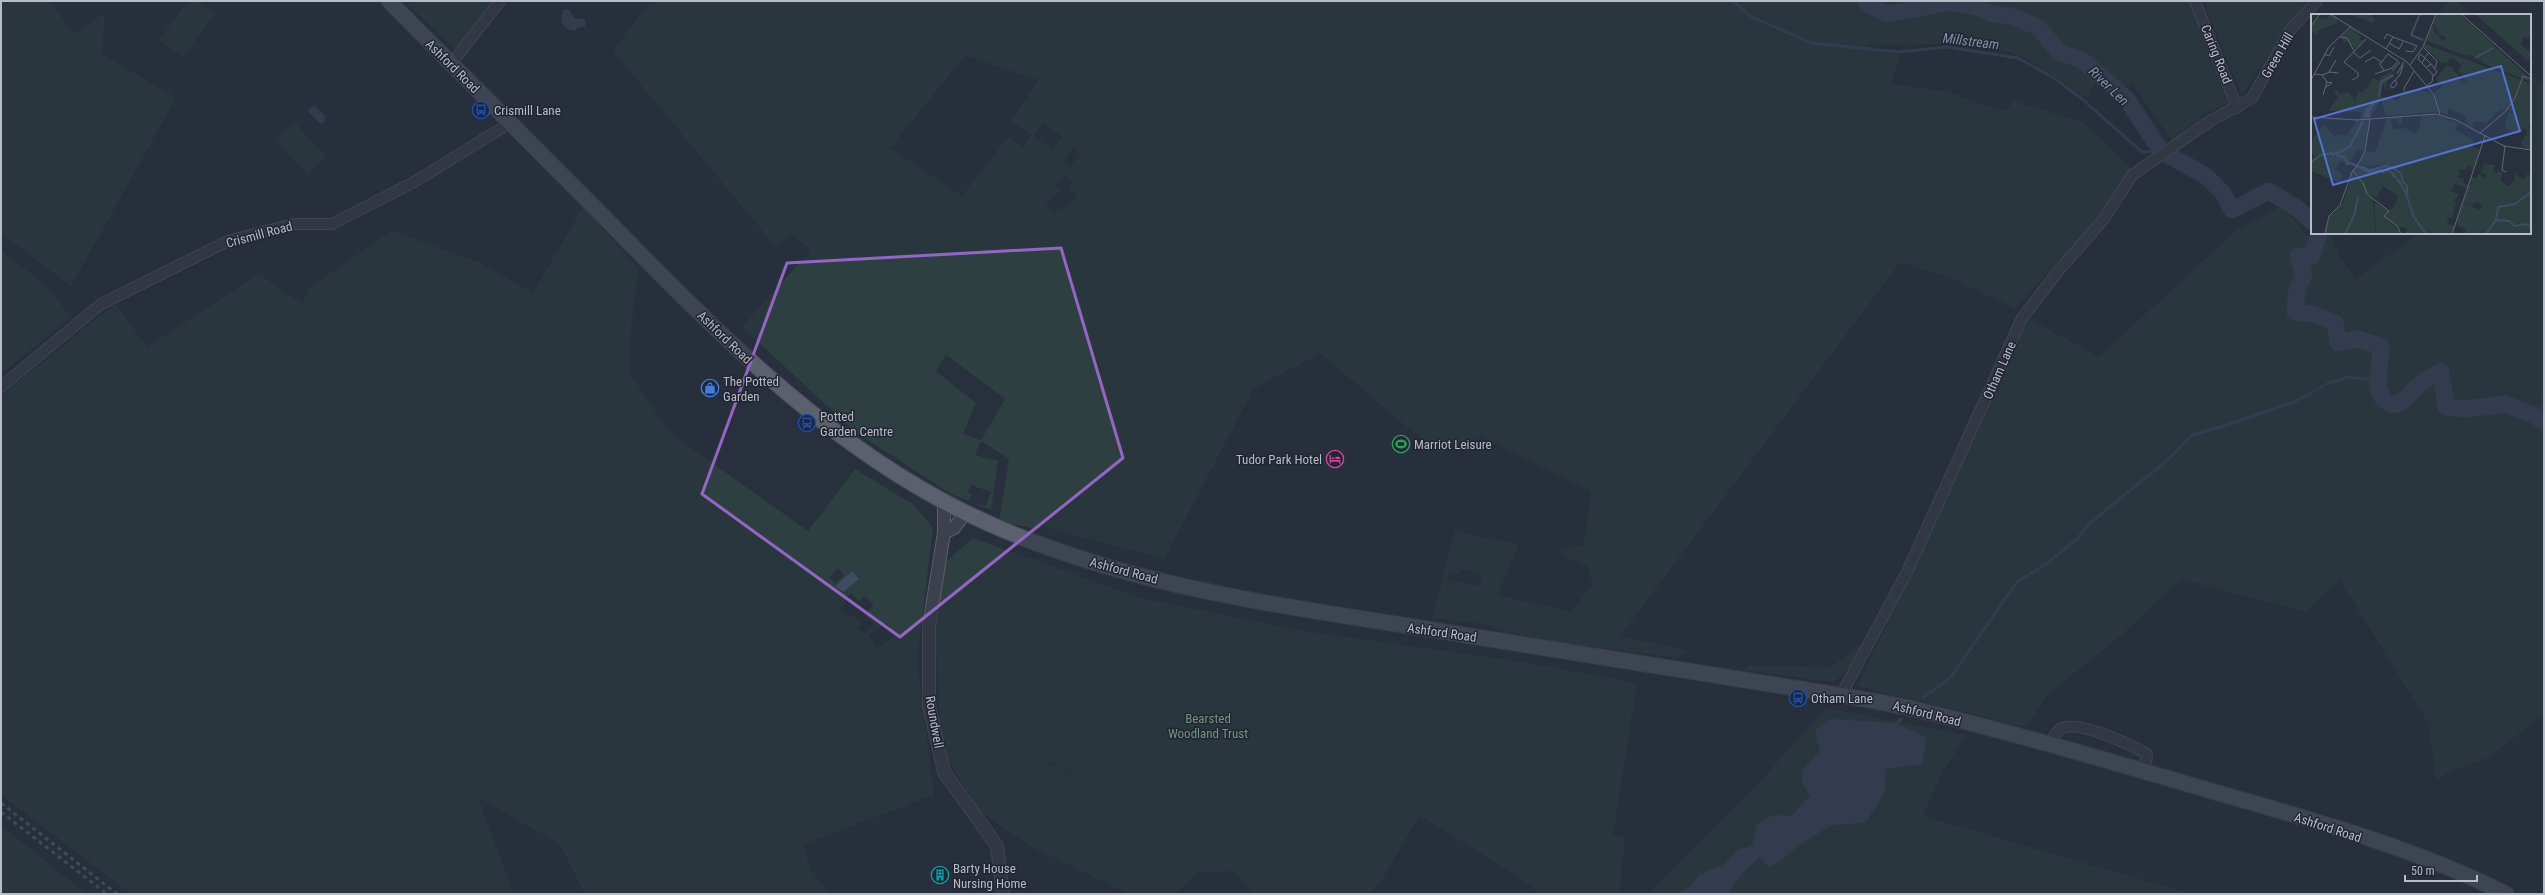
<svg xmlns="http://www.w3.org/2000/svg" width="2545" height="895" viewBox="0 0 2545 895" font-family="'Roboto Condensed',sans-serif">
<style>
.green{fill:#2e3f42;fill-rule:evenodd}
.water{fill:#404b64}
.lines{fill:none;stroke-linecap:round;stroke-linejoin:round}
.stream{stroke:#404b64;stroke-width:3}
.river{stroke:#404b64;stroke-width:17}
.minor-casing{stroke:#5a5f6b;stroke-width:12}
.tertiary-casing{stroke:#5a5f6b;stroke-width:14}
.primary-casing{stroke:#454a56;stroke-width:17}
.minor{stroke:#3c414d;stroke-width:10}
.tertiary{stroke:#3c414d;stroke-width:12}
.primary{stroke:#5a606d;stroke-width:15}
.rail{stroke:#616776;stroke-width:3;stroke-dasharray:4 4;stroke-linecap:butt}
.marked{fill:none;stroke:#9366c3;stroke-width:3;stroke-linejoin:round}
.labels{text-anchor:middle;stroke-width:3;stroke-linejoin:round;paint-order:stroke}
.street-label{font-size:13px;fill:#b8bcc8;stroke:#212632}
.poi-label{font-size:13px;fill:#b8bcc8;stroke:#212632;text-anchor:start}
.park-label{font-size:13px;fill:#72967f;stroke:#212632}
.water-label{font-size:14px;font-style:italic;fill:#848fac;stroke:#212632}
.inset-river{fill:none;stroke:#404b64;stroke-width:2}
.inset-road{fill:none;stroke:#626775;stroke-width:1}
.view{fill:#5374d2;fill-opacity:0.15;stroke:#5374d2;stroke-width:2}
.inset-edge{fill:none;stroke:#b8bcc8;stroke-width:2}
</style>
<rect width="100%" height="100%" fill="#282f3d"/>
<g class="green">
<path d="M 1,1 L 49,1 L 74,34 L 105,13 L 102,54 L 176,98 L 71,286 L 1,233 Z"/>
<path d="M 188,1 L 198,1 L 215,13 L 183,57 L 159,40 Z"/>
<path d="M 404,1 L 494,1 L 456,50 Z"/>
<path d="M 651,1 L 2190,1 L 2227,103 L 2208,112 L 2172,140 L 2132,84 L 2121,90 L 2101,72 L 2087,98 C 2067,85 2030,57 2008,52 C 1961,40 1912,45 1864,45 L 1901,55 L 1890,84 L 1949,92 L 1994,109 L 2007,110 L 2014,101 L 2084,123 L 2132,169 L 2103,214 L 2015,308 L 1951,278 L 1900,262 L 1620,636 L 1686,650 L 1679,658 L 1537,639 L 1477,623 L 1432,618 L 1455,531 L 1519,545 L 1497,595 L 1570,612 L 1593,585 L 1587,566 L 1558,553 L 1584,544 L 1591,491 L 1481,437 L 1438,453 L 1320,353 L 1254,388 L 1164,559 L 1042,526 L 1040,530 L 999,521 L 1009,459 L 981,441 L 975,455 L 998,461 L 991,510 L 951,494 L 854,431 L 742,327 L 811,250 L 791,234 L 776,247 L 613,51 ZM 965,55 L 1039,80 L 1011,121 L 1032,135 L 1023,147 L 1008,137 L 962,196 L 890,148 ZM 1043,123 L 1062,137 L 1053,150 L 1033,136 ZM 1073,148 L 1081,154 L 1070,167 L 1063,162 ZM 1066,175 L 1073,182 L 1068,187 L 1077,197 L 1062,211 L 1059,207 L 1053,212 L 1045,204 L 1060,191 L 1055,185 ZM 946,355 L 1005,399 L 981,440 L 963,434 L 976,403 L 936,371 ZM 971,485 L 991,492 L 986,506 L 969,501 L 972,494 L 968,493 ZM 1460,569 L 1482,574 L 1480,586 L 1448,580 L 1450,572 L 1459,574 Z"/>
<path d="M 2203,1 L 2309,1 L 2290,22 L 2242,95 Z"/>
<path d="M 2448,1 L 2458,1 L 2471,15 L 2438,15 Z"/>
<path d="M 2530,74 L 2544,86 L 2544,401 L 2523,397 L 2544,402 L 2544,714 L 2489,757 L 2451,771 L 2436,780 L 2429,724 L 2340,580 L 2305,611 L 2181,579 L 2120,636 L 2046,696 L 2026,727 L 1858,686 L 2029,319 L 2099,357 L 2237,230 L 2282,206 L 2307,236 L 2312,231 L 2312,233 L 2329,233 L 2338,254 L 2355,279 L 2421,233 L 2530,233 Z"/>
<path d="M 294,122 L 326,156 L 308,174 L 275,140 Z"/>
<path d="M 583,207 L 638,269 L 630,339 L 630,374 L 670,433 L 808,531 L 855,469 L 914,505 L 933,528 L 917,660 L 934,798 L 930,796 L 804,844 L 810,868 L 829,894 L 585,894 L 559,843 L 477,797 L 514,894 L 132,894 L 1,795 L 1,396 L 115,304 L 147,347 L 260,274 L 284,293 L 303,303 L 309,288 L 392,231 L 480,263 L 533,293 ZM 838,568 L 844,575 L 835,583 L 829,577 ZM 851,593 L 859,601 L 865,596 L 874,605 L 864,615 L 874,624 L 864,634 L 857,628 L 861,624 L 852,615 L 850,617 L 839,610 L 846,603 L 844,600 ZM 886,623 L 896,635 L 877,649 L 868,636 Z"/>
<path d="M 1,251 L 44,284 L 71,317 L 1,374 Z"/>
<path d="M 973,538 L 1140,598 L 1308,632 L 1516,661 L 1637,683 L 1613,835 L 1625,838 L 1619,894 L 1541,894 L 1521,878 L 1419,815 L 1382,880 L 1369,894 L 1254,894 L 1234,871 L 1198,872 L 1175,894 L 1130,894 L 1034,848 L 979,811 L 944,752 L 939,707 L 935,621 L 943,564 ZM 981,728 L 1054,764 L 1156,824 L 1053,765 Z"/>
<path d="M 1863,644 L 1846,672 L 1833,682 L 1743,670 L 1750,665 L 1830,668 Z"/>
<path d="M 1826,708 L 1966,735 L 1943,771 L 1922,816 L 2191,894 L 1650,894 L 1654,887 L 1756,786 Z"/>
<path d="M 1,826 L 8,831 L 86,894 L 1,894 Z"/>
</g>
<g class="water">
<path d="M 569,9 L 574,18 L 584,19 L 586,21 L 585,26 L 577,28 L 575,31 C 563,30 559,21 563,10 Z"/>
<path d="M 314,105 L 326,117 L 323,123 L 320,124 L 308,111 Z"/>
<path d="M 852,571 L 859,579 L 843,592 L 836,586 Z"/>
<path d="M 1830,719 L 1896,723 L 1927,738 L 1922,764 L 1886,769 L 1884,794 L 1865,823 L 1831,825 L 1800,845 L 1770,868 L 1760,857 L 1745,870 L 1726,894 L 1677,894 L 1690,887 L 1700,874 L 1723,865 L 1738,850 L 1752,846 L 1757,824 L 1773,815 L 1791,816 L 1810,796 L 1802,783 L 1802,771 L 1820,751 L 1815,731 Z"/>
</g>
<g class="lines">
<g class="stream">
<path d="M 1733,1 L 1750,16 L 1811,43 L 1899,52 L 1946,47 L 2018,58 L 2054,78 L 2082,99 L 2142,152 L 2161,151"/>
<path d="M 1924,697 L 1951,677 L 2017,582 L 2046,564 L 2077,539 L 2089,524 L 2171,457 L 2192,435 L 2224,426 L 2294,402 L 2329,383 L 2349,377 L 2379,380"/>
<path d="M 1895,725 L 1901,719"/>
</g>
<g class="river">
<path d="M 1868,1 L 1867,3 L 1887,14 L 1951,2 L 1975,6 L 1993,14 L 2011,16 L 2038,27 L 2059,52 L 2082,60 L 2126,98 L 2161,151 L 2206,176 L 2223,193 L 2232,210 L 2269,191 L 2298,209 L 2312,222"/>
<path d="M 2319,233 L 2312,256 L 2298,256 L 2304,275 L 2297,290 L 2295,312 L 2314,314 L 2335,323 L 2338,343 L 2356,339 L 2381,346 L 2378,387 L 2383,399 C 2400,414 2407,394 2419,385 C 2425,379 2433,375 2441,372 L 2446,407 L 2468,409 L 2504,404 L 2534,415 L 2544,422"/>
</g>
<defs>
<g id="minor">
<path d="M 2195,1 L 2237,108"/>
<path d="M 451,64 L 500,1"/>
<path d="M 1,387 L 101,304 L 228,241 L 294,224 L 332,224 L 414,182 L 510,123"/>
<path d="M 1841,695 L 1907,572 L 2022,318 L 2060,269 L 2104,219 L 2132,175 L 2210,121 L 2252,98 L 2291,29 L 2317,1"/>
<path d="M 2050,745 C 2053,739 2055,731 2062,728 C 2079,720 2131,745 2147,754 L 2145,772"/>
</g>
<g id="tertiary">
<path d="M 944,502 L 944,533 L 929,626 L 929,705 L 944,772 L 997,846 L 1003,894"/>
<path d="M 944,533 L 954,528 L 965,513"/>
</g>
<path id="primary" d="M 389,1 C 462,74 534,147 607,220 C 710,325 813,431 943,501 C 1108,590 1301,607 1483,638 C 1580,654 1678,669 1776,685 C 1819,692 1863,698 1905,707 C 2009,731 2112,762 2215,792 C 2313,820 2415,848 2506,894"/>
</defs>
<use href="#minor" class="minor-casing"/>
<use href="#tertiary" class="tertiary-casing"/>
<use href="#primary" class="primary-casing"/>
<use href="#minor" class="minor"/>
<use href="#tertiary" class="tertiary"/>
<use href="#primary" class="primary"/>
<g class="rail">
<path d="M 1,803 L 117,894"/>
<path d="M 1,812 L 107,894"/>
</g>
</g>
<path d="M0 0H2545V895H0ZM 1061,248 L 1123,458 L 900,637 L 702,494 L 787,263 Z" fill="#282f3d" fill-opacity=".55" fill-rule="evenodd"/>
<path class="marked" d="M 1061,248 L 1123,458 L 900,637 L 702,494 L 787,263 Z"/>
<defs>
<symbol id="bus-ring" viewBox="-11 -11 22 22"><circle r="9.5" fill="#212632" stroke="#1a4fb4" stroke-width="1.5"/><path d="M-5-6H5V4H4V6H2V4H-2V6H-4V4H-5ZM-3.5-4V0h7V-4ZM-3.5 1.2v1.5H-2V1.2ZM2 1.2v1.5H3.5V1.2Z" fill="#1a4fb4"/></symbol>
<symbol id="shop-ring" viewBox="-11 -11 22 22"><circle r="9.5" fill="#212632" stroke="#3f7fe0" stroke-width="1.5"/><path d="M-5-2.5h2.3a2.7 3.5 0 0 1 5.4 0H5L5.5 6h-11ZM-1.5-2.5h3a1.5 2.3 0 0 0-3 0Z" fill="#3f7fe0"/></symbol>
<symbol id="stadium-ring" viewBox="-11 -11 22 22"><circle r="9.5" fill="#212632" stroke="#2e9e5b" stroke-width="1.5"/><path d="M0-5a6.5 5 0 1 0 0 10a6.5 5 0 1 0 0-10ZM-3.5-1.8h7v3.6h-7Z" fill="#2e9e5b"/></symbol>
<symbol id="hotel-ring" viewBox="-11 -11 22 22"><circle r="9.5" fill="#212632" stroke="#d1479c" stroke-width="1.5"/><path d="M-6-4.5h1.5V1H6V5H4.5V3h-9V5H-6ZM-4 0a1.8 1.8 0 1 1 3.6 0ZM.5 0V-2.5h3Q6-2.5 6 0Z" fill="#d1479c"/></symbol>
<symbol id="building-ring" viewBox="-11 -11 22 22"><circle r="9.5" fill="#212632" stroke="#0f9aa8" stroke-width="1.5"/><path d="M-4-6H4V6H1V3H-1V6H-4ZM-2.5-4.3h1.7v1.8h-1.7ZM.8-4.3h1.7v1.8H.8ZM-2.5-1h1.7V.8h-1.7ZM.8-1h1.7V.8H.8Z" fill="#0f9aa8"/></symbol>
</defs>
<g fill-rule="evenodd">
<use href="#bus-ring" x="471" y="100" width="20" height="20"/>
<use href="#shop-ring" x="700" y="378" width="20" height="20"/>
<use href="#bus-ring" x="797" y="413" width="20" height="20"/>
<use href="#stadium-ring" x="1391" y="434" width="20" height="20"/>
<use href="#hotel-ring" x="1325" y="449" width="20" height="20"/>
<use href="#bus-ring" x="1788" y="688" width="20" height="20"/>
<use href="#building-ring" x="930" y="865" width="20" height="20"/>
</g>
<g class="labels">
<g class="street-label">
<text transform="translate(2217 54) rotate(68)" y="5">Caring Road</text>
<text transform="translate(2277 55) rotate(-60)" y="5">Green Hill</text>
<text transform="translate(453 66) rotate(45)" y="5">Ashford Road</text>
<text transform="translate(259 234) rotate(-15)" y="5">Crismill Road</text>
<text transform="translate(725 337) rotate(44)" y="5">Ashford Road</text>
<text transform="translate(1999 370) rotate(-66)" y="5">Otham Lane</text>
<text transform="translate(1124 570) rotate(15)" y="5">Ashford Road</text>
<text transform="translate(1442 632) rotate(8)" y="5">Ashford Road</text>
<text transform="translate(1927 713) rotate(14)" y="5">Ashford Road</text>
<text transform="translate(935 722) rotate(80)" y="5">Roundwell</text>
<text transform="translate(2328 827) rotate(18)" y="5">Ashford Road</text>
</g>
<g class="poi-label">
<text x="494" y="115">Crismill Lane</text>
<text x="723" y="386">The Potted<tspan x="723" dy="15">Garden</tspan></text>
<text x="820" y="421">Potted<tspan x="820" dy="15">Garden Centre</tspan></text>
<text x="1414" y="449">Marriot Leisure</text>
<text x="1322" y="464" text-anchor="end">Tudor Park Hotel</text>
<text x="1811" y="703">Otham Lane</text>
<text x="953" y="873">Barty House<tspan x="953" dy="15">Nursing Home</tspan></text>
</g>
<g class="park-label">
<text x="1208" y="723">Bearsted<tspan x="1208" dy="15">Woodland Trust</tspan></text>
</g>
<g class="water-label">
<text transform="translate(1971 41) rotate(7)" y="5">Millstream</text>
<text transform="translate(2109 86) rotate(44)" y="5">River Len</text>
</g>
</g>
<g transform="translate(2311 14)">
<rect width="220" height="220" fill="#282f3d"/>
<path d="M 39,0 L 59,0 L 64,5 L 62,9 ZM 126,0 L 148,0 L 214,60 L 220,68 L 174,50 L 166,43 L 149,40 L 115,26 L 122,11 L 124,18 L 132,27 L 135,25 L 132,21 L 129,22 L 122,9 ZM 164,0 L 220,0 L 220,23 L 212,23 L 210,31 L 220,38 L 217,47 ZM 18,1 L 26,3 L 26,9 L 6,17 L 6,22 L 0,17 L 0,13 L 7,4 L 16,5 ZM 40,13 L 49,21 L 49,26 L 53,26 L 44,35 L 36,26 L 35,29 L 29,24 ZM 114,30 L 210,66 L 204,83 L 194,97 L 190,95 L 175,109 L 163,107 L 161,114 L 156,111 L 155,103 L 150,100 L 138,95 L 136,101 L 129,98 L 123,78 L 132,72 L 125,66 L 135,51 L 143,54 L 142,57 L 147,60 L 150,67 L 156,68 L 147,56 L 151,52 L 145,46 L 139,44 L 136,49 L 131,49 L 113,33 ZM 80,58 L 83,61 L 76,67 L 75,73 L 79,76 L 74,75 L 72,70 L 69,82 L 87,87 L 93,75 L 100,79 L 104,75 L 115,77 L 124,82 L 128,96 L 126,98 L 74,102 L 70,84 L 60,104 L 49,105 L 50,98 L 17,97 L 27,83 L 23,79 L 25,76 L 29,80 L 28,82 L 32,78 L 35,80 L 38,78 L 44,87 L 47,78 L 52,78 L 63,64 L 68,67 L 71,62 ZM 211,66 L 220,70 L 220,106 L 216,117 L 213,115 L 207,120 L 194,114 L 197,98 L 206,100 L 197,96 L 205,84 ZM 124,100 L 125,105 L 127,105 L 125,101 L 147,109 L 144,116 L 163,126 L 161,132 L 169,135 L 162,156 L 158,151 L 154,156 L 149,155 L 148,158 L 147,163 L 153,165 L 152,169 L 157,171 L 156,174 L 144,170 L 140,177 L 148,181 L 142,188 L 145,189 L 141,204 L 137,203 L 136,210 L 143,212 L 140,220 L 95,220 L 95,214 L 87,213 L 73,202 L 88,217 L 85,220 L 65,220 L 63,188 L 78,197 L 84,191 L 87,182 L 72,172 L 65,184 L 56,179 L 43,157 L 46,153 L 53,156 L 69,154 L 68,151 L 53,152 L 49,150 L 54,137 L 64,138 L 76,105 L 91,102 L 91,109 L 86,109 L 86,105 L 80,106 L 82,115 L 94,114 L 104,119 L 108,115 L 111,101 ZM 58,106 L 53,137 L 47,135 L 37,150 L 30,147 L 23,155 L 32,160 L 29,169 L 0,157 L 0,148 L 4,142 L 0,139 L 0,127 L 10,114 L 13,111 L 25,124 L 27,121 L 36,121 L 45,107 ZM 220,111 L 220,135 L 215,135 L 210,129 L 214,122 L 217,122 L 215,120 ZM 173,150 L 184,151 L 183,159 L 191,157 L 190,167 L 197,172 L 204,166 L 204,159 L 212,166 L 216,160 L 220,161 L 220,220 L 153,220 L 155,215 L 147,212 L 146,206 L 152,189 L 169,196 L 172,191 L 165,188 L 160,192 L 152,188 L 158,171 L 161,168 L 159,167 L 161,163 L 166,164 L 167,159 L 175,165 L 175,160 L 170,159 ZM 42,158 L 51,169 L 55,180 L 62,184 L 64,220 L 30,220 L 30,217 L 28,220 L 14,220 L 19,202 L 32,189 Z" fill="#2e3f42"/>
<path d="M 68,83 L 59,97 L 59,103 L 52,104 L 54,96 Z" fill="#404b64"/>
<path class="inset-river" d="M 109,0 L 100,21 L 112,26M 164,44 L 182,34M 86,60 L 93,48M 68,83 L 70,68 L 83,61M 26,140 L 39,132 L 52,107M 0,148 L 10,141 L 21,139 L 22,141 L 25,138 L 27,142 L 34,143 L 36,150 L 40,149 L 58,158 L 70,156 L 72,159 L 75,156 L 83,160 L 82,162 L 85,163 L 94,177 L 103,203 L 115,220M 48,152 L 59,156 L 75,152 L 82,154 L 90,160 L 92,168 L 96,172 L 96,181M 185,206 L 187,193 L 204,190 L 220,178M 34,220 L 44,199 L 47,183M 175,220 L 185,206 L 198,207 L 204,212 L 215,210 L 220,213"/>
<path class="inset-road" d="M 19,0 L 96,48 L 123,81 L 129,100M 150,0 L 220,62M 0,12 L 9,0M 30,23 L 36,24 L 43,37M 73,25 L 76,20 L 82,23M 78,29 L 88,35 L 92,28M 113,34 L 118,39 L 114,43M 75,35 L 82,23 L 106,32 L 102,38 L 95,37M 42,38 L 49,44 L 60,36M 118,39 L 126,47 L 124,54M 13,40 L 18,42 L 23,33M 54,48 L 63,43 L 70,48M 111,49 L 107,45 L 109,40 L 114,44M 120,50 L 126,58 L 122,62M 99,51 L 112,33 L 125,0M 73,57 L 69,50 L 77,40 L 87,47M 81,57 L 89,48M 18,58 L 25,46M 3,60 L 11,61 L 16,68 L 12,81M 64,60 L 81,54 L 87,47M 11,61 L 19,58 L 27,59M 0,66 L 18,33 L 40,12M 41,66 L 47,63 L 47,59 L 33,48 L 55,25M 84,66 L 86,70 L 82,74 L 79,72 L 83,67 L 89,61 L 92,51M 116,71 L 121,68 L 122,61 L 111,49 L 114,44 L 120,50 L 116,53M 15,73 L 21,69 L 16,68M 92,76 L 103,57M 0,103 L 46,106 L 125,100 L 145,106 L 193,132 L 220,136M 169,119 L 195,97 L 204,84 L 212,62 L 220,65M 194,132 L 191,156 L 195,158M 42,157 L 52,169 L 56,180 L 78,197 L 73,202 L 86,212 L 90,220M 14,220 L 18,202 L 29,191 L 41,158 L 48,149 L 54,137 L 59,105M 141,220 L 174,122"/>
<path class="view" d="M 190,52 L 209,117 L 22,171 L 3,105 Z"/>
<rect width="220" height="220" class="inset-edge"/>
</g>
<rect width="2545" height="895" fill="none" stroke="#b8bcc8" stroke-width="4"/>
<path d="M2405 875v6h72v-6" fill="none" stroke="#b8bcc8" stroke-width="2"/>
<text x="2411" y="875" font-size="12" fill="#b8bcc8" stroke="#212632" stroke-width="3" paint-order="stroke">50 m</text>
</svg>
